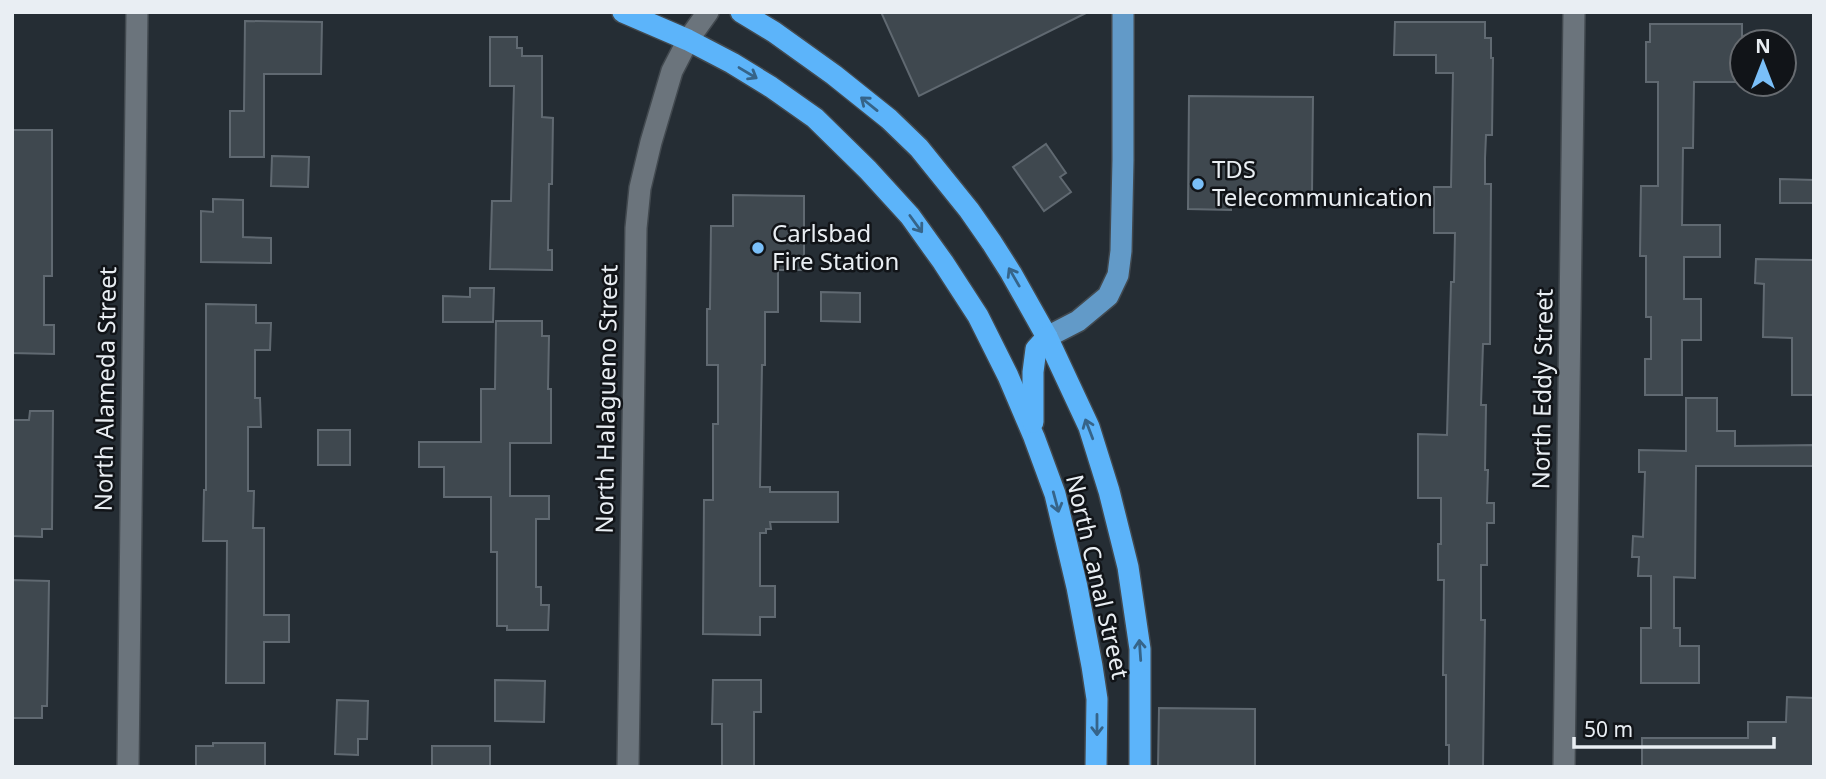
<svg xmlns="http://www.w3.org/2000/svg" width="1826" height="779" viewBox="0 0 1826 779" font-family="'Noto Sans',sans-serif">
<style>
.building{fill:#3f484f;stroke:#606971;stroke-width:2}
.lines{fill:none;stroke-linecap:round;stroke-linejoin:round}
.minor-casing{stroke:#42494f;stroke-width:24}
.major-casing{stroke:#42494f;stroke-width:24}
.highway-casing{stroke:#42494f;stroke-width:24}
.minor{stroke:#6b747c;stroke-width:21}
.major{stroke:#629ac8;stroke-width:21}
.highway{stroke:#5cb4fa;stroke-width:21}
.oneway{stroke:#366489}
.poi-dot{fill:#7abff8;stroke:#111418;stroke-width:2.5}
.labels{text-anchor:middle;stroke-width:5;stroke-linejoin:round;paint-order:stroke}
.poi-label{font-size:24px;fill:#e9eef3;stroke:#111418;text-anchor:start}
.street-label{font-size:24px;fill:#e9eef3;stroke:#111418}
</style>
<rect width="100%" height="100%" fill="#252d34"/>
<g class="building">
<path d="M 881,12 L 1088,12 L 919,96 Z"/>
<path d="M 245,21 L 322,22 L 321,74 L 264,74 L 264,157 L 230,157 L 230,111 L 244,111 Z"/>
<path d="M 1395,22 L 1485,22 L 1485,38 L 1491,38 L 1491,58 L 1493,58 L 1492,135 L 1486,135 L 1485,158 L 1485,184 L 1491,184 L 1490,344 L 1483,344 L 1481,405 L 1486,405 L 1485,470 L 1488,470 L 1487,503 L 1494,503 L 1494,523 L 1487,523 L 1487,565 L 1481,565 L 1481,620 L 1485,620 L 1483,767 L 1449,767 L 1449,745 L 1446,745 L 1446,675 L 1443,675 L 1444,580 L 1438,580 L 1438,544 L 1441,544 L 1441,498 L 1418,498 L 1418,434 L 1447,435 L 1451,282 L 1454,282 L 1455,233 L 1434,233 L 1434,187 L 1451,187 L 1453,73 L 1436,73 L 1436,55 L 1394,55 Z"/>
<path d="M 1650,24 L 1742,24 L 1742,82 L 1694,82 L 1693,148 L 1683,148 L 1682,225 L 1720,225 L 1720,257 L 1684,257 L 1684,299 L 1701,299 L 1701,340 L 1682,340 L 1682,395 L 1645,395 L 1645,359 L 1651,359 L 1651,317 L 1646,317 L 1646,256 L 1640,256 L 1641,186 L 1658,186 L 1658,82 L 1646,82 L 1646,42 L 1650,42 Z"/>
<path d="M 490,37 L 517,37 L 517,48 L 522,48 L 522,56 L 542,56 L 542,117 L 553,118 L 552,184 L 549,184 L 548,250 L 552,250 L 552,270 L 490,269 L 492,201 L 511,201 L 514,86 L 490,86 Z"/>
<path d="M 1189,96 L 1313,97 L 1312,194 L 1231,194 L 1231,210 L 1188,209 Z"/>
<path d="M 12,130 L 52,130 L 52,276 L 44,276 L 44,325 L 54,325 L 54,354 L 12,353 Z"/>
<path d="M 1046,144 L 1066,173 L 1060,177 L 1071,192 L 1044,211 L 1013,167 Z"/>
<path d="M 272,156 L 309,157 L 308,187 L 271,186 Z"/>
<path d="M 1780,179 L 1814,180 L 1814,203 L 1780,203 Z"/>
<path d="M 733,195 L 804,196 L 804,270 L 778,270 L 778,312 L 765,312 L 765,365 L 762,365 L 760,487 L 770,487 L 770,492 L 838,492 L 838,522 L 770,522 L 771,529 L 766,529 L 766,533 L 760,533 L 760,586 L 775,586 L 775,617 L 760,617 L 760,635 L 703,634 L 704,500 L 713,500 L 713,424 L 718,424 L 718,365 L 707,365 L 707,309 L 710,309 L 711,226 L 733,226 Z"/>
<path d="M 213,199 L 243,200 L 243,237 L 271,238 L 271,263 L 201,262 L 201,211 L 213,212 Z"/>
<path d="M 1756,259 L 1813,260 L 1814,395 L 1792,395 L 1792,338 L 1763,337 L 1764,284 L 1755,283 Z"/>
<path d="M 470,288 L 494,288 L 493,322 L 443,322 L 443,296 L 470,297 Z"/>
<path d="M 821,292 L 860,293 L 860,322 L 821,321 Z"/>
<path d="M 206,304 L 256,305 L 256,323 L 271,323 L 270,350 L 255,350 L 255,398 L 260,398 L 261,427 L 248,427 L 248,491 L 254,491 L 253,528 L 264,528 L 264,615 L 289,615 L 289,642 L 264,642 L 264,683 L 226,683 L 227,541 L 203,541 L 204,490 L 206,490 Z"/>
<path d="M 496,321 L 542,321 L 542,336 L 549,336 L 548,389 L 551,389 L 551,443 L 510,443 L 510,496 L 549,496 L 549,519 L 536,519 L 536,587 L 541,587 L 541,605 L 549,605 L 548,630 L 507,630 L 507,626 L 497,626 L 497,552 L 491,552 L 491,497 L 444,497 L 444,467 L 419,467 L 419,442 L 481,442 L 481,389 L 495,389 Z"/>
<path d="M 1686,398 L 1717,398 L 1717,431 L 1735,431 L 1735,446 L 1814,445 L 1814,466 L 1696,466 L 1695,578 L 1674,577 L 1674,628 L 1680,628 L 1680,646 L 1699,646 L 1699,683 L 1641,683 L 1641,628 L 1651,628 L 1651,576 L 1638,576 L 1639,557 L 1632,557 L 1633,536 L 1643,537 L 1645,472 L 1639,472 L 1639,450 L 1686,451 Z"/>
<path d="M 30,411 L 53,411 L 52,529 L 42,529 L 42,537 L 12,536 L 12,420 L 29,420 Z"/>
<rect x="318" y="430" width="32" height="35"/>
<path d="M 12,580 L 49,581 L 47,706 L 42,706 L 42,718 L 12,718 Z"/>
<path d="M 495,680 L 545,681 L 544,722 L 495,721 Z"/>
<path d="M 713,680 L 761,680 L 761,712 L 754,712 L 754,767 L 722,767 L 722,724 L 712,724 Z"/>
<path d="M 1787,697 L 1814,698 L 1814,767 L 1642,767 L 1642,738 L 1748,738 L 1748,722 L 1786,722 Z"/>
<path d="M 337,700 L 368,701 L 367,739 L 358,739 L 358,755 L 335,754 Z"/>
<path d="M 1159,708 L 1255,709 L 1255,767 L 1158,767 Z"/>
<path d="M 213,743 L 265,743 L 265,767 L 196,767 L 196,746 L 213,746 Z"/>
<rect x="432" y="746" width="58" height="21"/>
</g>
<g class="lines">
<defs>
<g id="minor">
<path d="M 128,767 L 137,12"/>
<path d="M 628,767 L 636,228 L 640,188 L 651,142 L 672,71 L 688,40 L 708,12"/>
<path d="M 1564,767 L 1574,12"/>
</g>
<path id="major" d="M 1047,337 L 1078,321 L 1108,296 L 1118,275 L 1121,251 L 1123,160 L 1123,12"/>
<g id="highway">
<path d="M 623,12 L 688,40 L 732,63 L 771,87 L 815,118 L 868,170 L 910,216 L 943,262 L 978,316 L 1008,376 L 1034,437 L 1055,494 L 1077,587 L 1092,666 L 1097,699 L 1096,767"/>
<path d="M 741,12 L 774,32 L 834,75 L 889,119 L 919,148 L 969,210 L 992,243 L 1011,273 L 1047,337 L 1089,427 L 1109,491 L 1128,567 L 1140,649 L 1140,767"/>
<path d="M 1033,422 L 1033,372 L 1036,349 L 1047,337"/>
</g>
</defs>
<use href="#minor" class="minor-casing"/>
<use href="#major" class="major-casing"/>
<use href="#highway" class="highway-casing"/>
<use href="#minor" class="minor"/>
<use href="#major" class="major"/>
<use href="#highway" class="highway"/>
</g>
<defs><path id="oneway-shaft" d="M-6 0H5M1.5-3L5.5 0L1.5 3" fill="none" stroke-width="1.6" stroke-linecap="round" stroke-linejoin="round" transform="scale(1.75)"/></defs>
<g class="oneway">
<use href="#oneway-shaft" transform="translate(748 73) rotate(31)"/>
<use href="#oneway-shaft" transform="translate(869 104) rotate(-141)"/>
<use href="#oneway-shaft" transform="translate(916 224) rotate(54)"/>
<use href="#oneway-shaft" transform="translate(1014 277) rotate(-120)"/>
<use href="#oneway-shaft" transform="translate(1089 429) rotate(-111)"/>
<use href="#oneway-shaft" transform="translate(1056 502) rotate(75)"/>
<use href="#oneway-shaft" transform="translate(1140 650) rotate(-94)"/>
<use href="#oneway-shaft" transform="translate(1097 725) rotate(90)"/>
</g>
<g class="poi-dot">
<circle cx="1198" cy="184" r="7"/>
<circle cx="758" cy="248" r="7"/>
</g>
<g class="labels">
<g class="poi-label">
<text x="1212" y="178">TDS<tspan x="1212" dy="28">Telecommunication</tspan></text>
<text x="772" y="242">Carlsbad<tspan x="772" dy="28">Fire Station</tspan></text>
</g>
<g class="street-label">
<text transform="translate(106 389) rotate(-89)" y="8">North Alameda Street</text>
<text transform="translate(1543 389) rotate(-89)" y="8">North Eddy Street</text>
<text transform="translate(607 399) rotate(-89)" y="8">North Halagueno Street</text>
<text transform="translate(1097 577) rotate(77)" y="8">North Canal Street</text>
</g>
</g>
<rect width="1826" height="779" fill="none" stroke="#e9eef3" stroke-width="28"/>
<g transform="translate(1763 63)"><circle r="33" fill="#111418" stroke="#676b70" stroke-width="2"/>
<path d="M0-5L12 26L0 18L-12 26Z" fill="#7abff8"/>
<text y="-10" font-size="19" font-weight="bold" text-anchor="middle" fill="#e9eef3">N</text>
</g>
<path d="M1574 737v10h200v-10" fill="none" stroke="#e9eef3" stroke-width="3.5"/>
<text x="1584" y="737" font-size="21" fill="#e9eef3" stroke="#111418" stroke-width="5" paint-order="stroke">50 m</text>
</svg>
